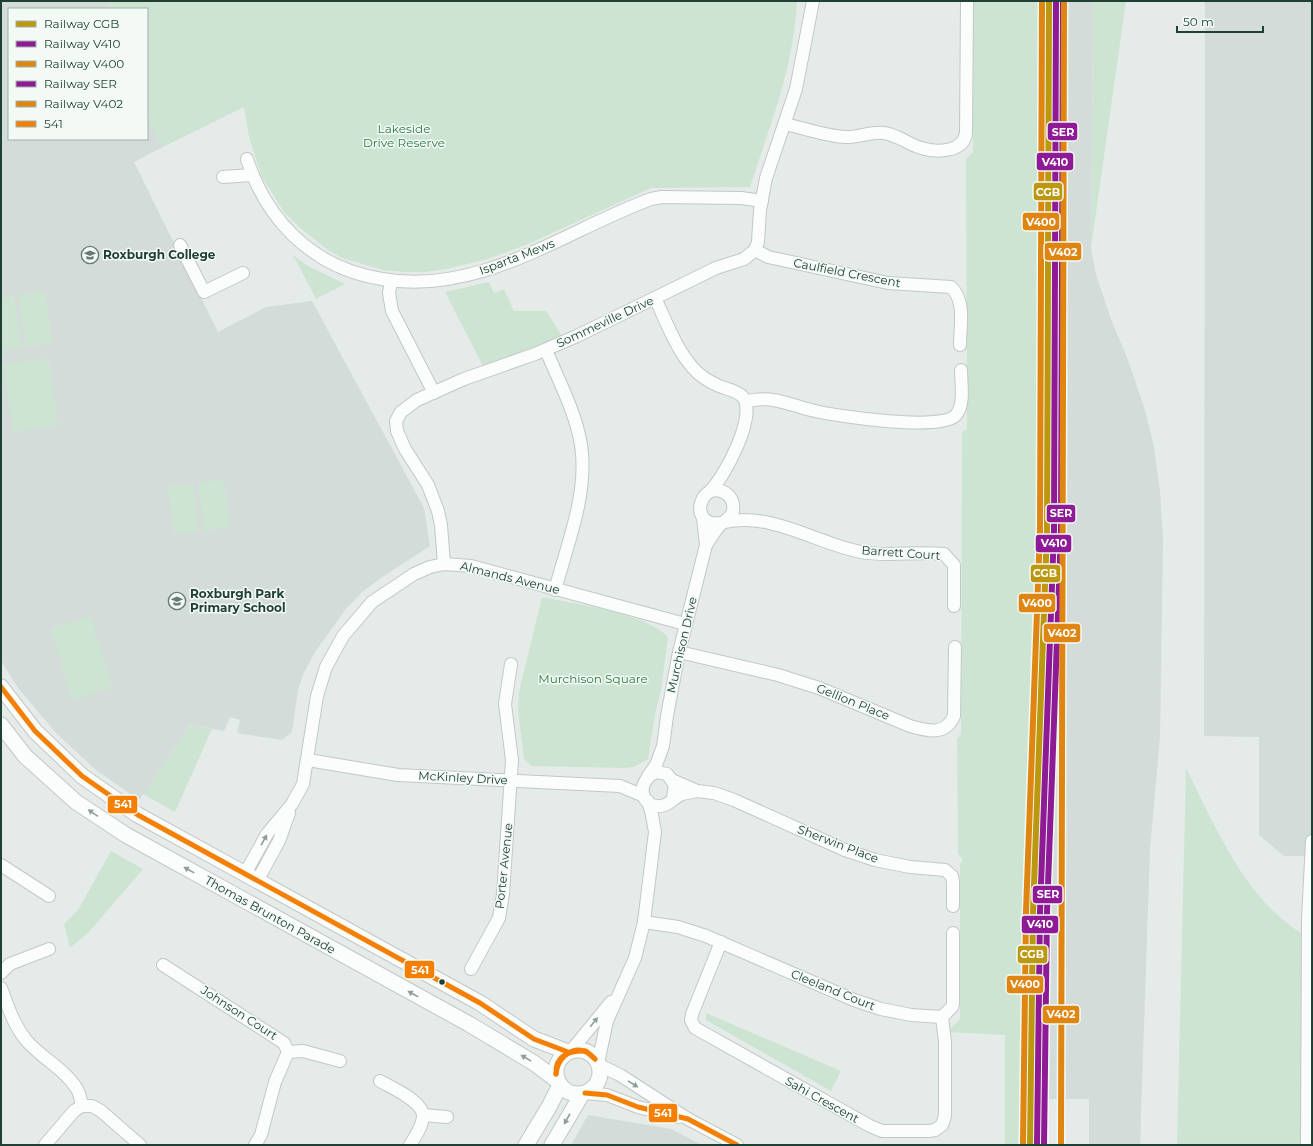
<svg xmlns="http://www.w3.org/2000/svg" width="1313" height="1146" viewBox="0 0 1313 1146" font-family="Montserrat,sans-serif">
<style>
.built{fill:#d3dcd8}
.green{fill:#cee4d3}
.lines{fill:none;stroke-linecap:round;stroke-linejoin:round}
.minor-casing{stroke:#c2c8c5;stroke-width:14}
.tertiary-casing{stroke:#c2c8c5;stroke-width:17}
.minor{stroke:#fbfcfc;stroke-width:12}
.tertiary{stroke:#fbfcfc;stroke-width:15}
.bus-1-casing{stroke:#f3faf6;stroke-width:8}
.bus-1{stroke:#f47f03;stroke-width:5}
.rail-1-casing{stroke:#f3faf6;stroke-width:9}
.rail-2-casing{stroke:#f3faf6;stroke-width:9}
.rail-3-casing{stroke:#f3faf6;stroke-width:9}
.rail-4-casing{stroke:#f3faf6;stroke-width:9}
.rail-5-casing{stroke:#f3faf6;stroke-width:9}
.rail-1{stroke:#bc9810;stroke-width:6}
.rail-2{stroke:#8f1a95;stroke-width:6}
.rail-3{stroke:#df8512;stroke-width:6}
.rail-4{stroke:#8f1a95;stroke-width:6}
.rail-5{stroke:#df8512;stroke-width:6}
.oneway{fill:#8e9e98}
.bus-dot{fill:#214035;stroke:#f3faf6;stroke-width:1.5}
.labels{text-anchor:middle;stroke-width:3;stroke-linejoin:round;paint-order:stroke}
.park-label{font-size:12px;fill:#297942;stroke:#f3faf6}
.poi-label{font-size:12px;font-weight:bold;fill:#214035;stroke:#f3faf6;text-anchor:start}
.street-label{font-size:12px;fill:#214035;stroke:#f3faf6}
.line-badge{stroke:#f3faf6;stroke-width:1.5}
.badge-label{font-size:11px;text-anchor:middle;font-weight:bold;fill:#fff}
</style>
<rect width="100%" height="100%" fill="#e5ebe8"/>
<g class="built">
<path d="M 1,1 L 109,1 L 110,9 L 9,9 L 9,139 L 147,139 L 147,116 L 163,147 L 134,162 L 218,332 L 266,307 L 312,301 L 424,508 L 430,546 L 381,578 L 362,592 L 346,609 L 315,652 L 303,675 L 298,690 L 292,732 L 282,740 L 237,733 L 240,720 L 230,717 L 224,731 L 190,725 L 139,800 L 96,770 L 57,734 L 18,688 L 1,661 Z"/>
<path d="M 1043,1 L 1093,1 L 1091,248 L 1096,275 L 1112,322 L 1128,360 L 1145,410 L 1154,447 L 1160,492 L 1163,539 L 1160,737 L 1150,849 L 1140,1145 L 1089,1145 L 1089,1099 L 1047,1099 L 1048,778 L 1042,779 L 1038,870 L 1036,1099 L 1026,1099 L 1024,922 L 1030,769 L 1038,645 L 1042,486 Z"/>
<path d="M 1205,1 L 1312,1 L 1312,856 L 1284,856 L 1259,835 L 1259,737 L 1204,736 Z"/>
<path d="M 588,1115 L 671,1129 L 702,1145 L 571,1145 Z"/>
</g>
<g class="green">
<path d="M 109,1 L 797,1 C 793,71 771,122 750,187 L 651,188 L 528,244 L 488,259 L 446,269 L 425,272 L 404,272 L 383,270 L 342,258 L 328,250 L 300,228 L 284,212 L 262,177 L 249,137 L 244,107 L 163,147 L 147,116 L 147,9 L 110,9 Z"/>
<path d="M 972,1 L 1043,1 L 1042,486 L 1038,645 L 1030,769 L 1024,922 L 1026,1145 L 1005,1145 L 1005,1035 L 947,1032 L 960,1019 L 960,864 L 963,859 L 958,854 L 957,739 L 961,734 L 962,432 L 967,429 L 966,159 L 973,152 Z"/>
<path d="M 1093,1 L 1126,1 L 1091,248 Z"/>
<path d="M 293,255 L 308,266 L 345,284 L 316,299 Z"/>
<path d="M 489,282 L 494,293 L 504,289 L 514,311 L 546,311 L 562,336 L 483,366 L 445,292 Z"/>
<path d="M 45,291 L 52,343 L 26,347 L 18,295 Z"/>
<path d="M 14,296 L 22,348 L 1,351 L 1,298 Z"/>
<path d="M 49,358 L 58,426 L 13,432 L 4,364 Z"/>
<path d="M 224,480 L 230,527 L 205,531 L 198,483 Z"/>
<path d="M 193,484 L 199,531 L 174,535 L 168,487 Z"/>
<path d="M 542,597 C 575,604 646,613 668,637 L 661,690 L 655,714 L 648,759 L 634,767 L 624,768 L 531,766 L 524,759 L 518,710 L 519,692 Z"/>
<path d="M 91,616 L 112,688 L 72,700 L 51,628 Z"/>
<path d="M 190,725 L 212,729 L 175,812 L 143,794 Z"/>
<path d="M 1186,768 C 1217,829 1247,906 1312,939 L 1312,1145 L 1177,1145 Z"/>
<path d="M 1042,778 L 1049,778 L 1047,1099 L 1036,1099 L 1037,940 Z"/>
<path d="M 111,851 L 143,869 L 88,933 L 70,948 L 64,924 L 78,910 Z"/>
<path d="M 706,1013 L 841,1071 L 831,1091 L 706,1020 Z"/>
</g>
<g class="lines">
<defs>
<g id="minor">
<path d="M 785,124 C 804,128 825,136 845,137 C 858,138 871,131 884,133 C 898,135 908,144 921,148 C 937,153 964,152 966,133 L 967,2"/>
<path d="M 247,159 C 259,197 282,231 315,253 C 335,267 358,275 382,279 C 480,296 564,231 651,199 L 662,197 L 741,198 L 762,201"/>
<path d="M 223,177 L 252,175"/>
<path d="M 180,245 L 204,292 L 243,273"/>
<path d="M 755,250 L 768,257 L 888,283 L 951,287 C 966,301 960,326 960,345"/>
<path d="M 391,281 L 389,293 L 392,311 L 434,393"/>
<path d="M 655,298 C 666,321 676,349 693,368 C 699,375 708,381 717,385 C 725,389 736,390 742,396 C 759,413 724,478 710,491"/>
<path d="M 546,350 C 559,382 579,418 582,453 C 586,499 567,545 555,590"/>
<path d="M 746,401 C 755,400 764,398 773,400 C 787,402 801,408 815,411 C 837,416 942,432 956,415 C 965,405 961,383 961,370"/>
<path d="M 725,522 C 773,512 815,543 861,552 C 888,557 917,551 944,554 L 954,565 L 954,606"/>
<path d="M 706,545 C 711,538 715,530 721,524 C 726,520 731,518 733,511 C 734,505 732,498 727,494 C 701,476 685,528 722,523"/>
<path d="M 444,564 L 441,525 L 438,511 L 428,485 L 405,449 L 397,431 L 396,421 L 401,412 L 417,400 L 464,379 L 535,354 L 577,336 L 716,268 L 744,259 L 755,250 L 758,242 L 760,210 L 766,178 L 796,89 L 813,1"/>
<path d="M 679,652 L 778,675 L 819,688 L 910,726 C 928,731 945,736 954,716 L 955,647"/>
<path d="M 308,760 L 398,775 L 620,786 L 644,796"/>
<path d="M 648,776 L 656,765 L 663,746 L 667,716 L 679,652 L 706,545 L 703,518"/>
<path d="M 674,781 L 697,791 L 714,793 L 734,800 L 845,850 L 875,860 L 910,867 L 945,870 L 952,876 L 953,882 L 953,906"/>
<path d="M 673,798 L 675,785 L 667,774 L 657,772 C 640,777 636,802 656,806 C 667,808 673,798 682,794 C 687,793 692,792 697,791"/>
<path d="M 1,865 L 49,896"/>
<path d="M 245,874 L 267,834 L 292,804 L 303,784 L 317,696 L 326,667 L 343,636 L 372,602 L 414,574 L 430,567 L 444,564 L 471,566 L 685,624"/>
<path d="M 257,881 L 279,841 L 289,813"/>
<path d="M 644,922 L 678,927 L 706,936 L 854,1000 L 881,1009 L 911,1015 L 942,1017 L 952,1007 L 953,1004 L 953,933"/>
<path d="M 721,942 L 692,1014 L 691,1020 L 695,1028 L 870,1126 L 882,1131 L 929,1131 L 935,1130 L 942,1125 L 945,1116 L 945,1042 L 942,1017"/>
<path d="M 163,965 L 284,1043 L 288,1052 L 275,1082 L 261,1135 L 255,1145"/>
<path d="M 471,969 L 499,918 L 503,894 L 512,760 L 505,704 L 511,664"/>
<path d="M 1,973 L 10,964 L 49,949"/>
<path d="M 1,988 C 8,1006 13,1024 26,1040 C 41,1058 65,1069 77,1089 C 80,1094 81,1101 82,1106"/>
<path d="M 571,1051 L 611,1002"/>
<path d="M 288,1052 L 303,1051 L 340,1061"/>
<path d="M 598,1063 L 607,1021 L 635,958 L 644,922 L 655,832 L 652,815 L 648,801"/>
<path d="M 599,1065 L 620,1075 L 688,1119 L 737,1145"/>
<path d="M 380,1081 C 392,1088 423,1101 423,1116 C 423,1125 415,1137 410,1145"/>
<path d="M 585,1093 L 607,1095 L 638,1107 L 679,1117"/>
<path d="M 423,1115 L 447,1117"/>
<path d="M 45,1145 L 74,1111 L 82,1106 L 92,1106 L 101,1111 L 140,1145"/>
<path d="M 1307,1145 L 1308,919 L 1312,841"/>
</g>
<g id="tertiary">
<path d="M 1,687 L 35,731 L 82,776 L 138,815 L 480,1003 L 534,1039 L 568,1052"/>
<path d="M 1,725 L 25,756 L 76,802 L 126,835 L 469,1024 L 534,1063 L 558,1081"/>
<circle cx="578" cy="1072" r="22"/>
<path d="M 526,1145 L 549,1107 L 560,1085"/>
<path d="M 552,1145 L 582,1094"/>
</g>
</defs>
<use href="#minor" class="minor-casing"/>
<use href="#tertiary" class="tertiary-casing"/>
<use href="#minor" class="minor"/>
<use href="#tertiary" class="tertiary"/>
<defs>
<g id="bus-1">
<path d="M 1,687 L 35,731 L 82,776 L 138,815 L 480,1003 L 534,1039 L 568,1052"/>
<path d="M 556,1074 C 555,1056 569,1050 586,1051 L 595,1059"/>
<path d="M 556,1074 C 557,1061 569,1046 584,1051 C 588,1052 592,1056 595,1059"/>
<path d="M 585,1093 L 607,1095 L 638,1107 L 688,1119 L 737,1145"/>
</g>
</defs>
<use href="#bus-1" class="bus-1-casing"/>
<use href="#bus-1" class="bus-1"/>
<defs>
<path id="rail-1" d="M 1030,1145 L 1033,912 L 1047,530 L 1049,1"/>
<path id="rail-2" d="M 1037,1145 L 1040,912 L 1054,530 L 1056,1"/>
<path id="rail-3" d="M 1023,1145 L 1026,912 L 1040,530 L 1042,1"/>
<path id="rail-4" d="M 1044,1145 L 1047,912 L 1061,530 L 1063,1"/>
<path id="rail-5" d="M 1061,1145 L 1064,1"/>
</defs>
<use href="#rail-1" class="rail-1-casing"/>
<use href="#rail-2" class="rail-2-casing"/>
<use href="#rail-3" class="rail-3-casing"/>
<use href="#rail-4" class="rail-4-casing"/>
<use href="#rail-5" class="rail-5-casing"/>
<use href="#rail-1" class="rail-1"/>
<use href="#rail-2" class="rail-2"/>
<use href="#rail-3" class="rail-3"/>
<use href="#rail-4" class="rail-4"/>
<use href="#rail-5" class="rail-5"/>
</g>
<defs><path id="oneway-solid" d="M-6-.8H1V-3.2L6.5 0L1 3.2V.8H-6Z"/></defs>
<g class="oneway">
<use href="#oneway-solid" transform="translate(93 813) rotate(-146)"/>
<use href="#oneway-solid" transform="translate(264 840) rotate(-61)"/>
<use href="#oneway-solid" transform="translate(189 870) rotate(-151)"/>
<use href="#oneway-solid" transform="translate(413 994) rotate(-151)"/>
<use href="#oneway-solid" transform="translate(594 1022) rotate(-52)"/>
<use href="#oneway-solid" transform="translate(526 1058) rotate(-149)"/>
<use href="#oneway-solid" transform="translate(633 1084) rotate(32)"/>
<use href="#oneway-solid" transform="translate(567 1119) rotate(119)"/>
</g>
<defs>
<symbol id="school-ring" viewBox="-11 -11 22 22"><circle r="9.5" fill="#f3faf6" stroke="#667c74" stroke-width="1.5"/><path d="M0-5L7-2L0 1L-7-2ZM-4 1L0 2.5L4 1V4Q0 6-4 4Z" fill="#667c74"/></symbol>
</defs>
<g fill-rule="evenodd">
<use href="#school-ring" x="80" y="245" width="20" height="20"/>
<use href="#school-ring" x="167" y="591" width="20" height="20"/>
</g>
<circle class="bus-dot" cx="442" cy="982" r="3.5"/>
<g class="labels">
<g class="park-label">
<text x="404" y="133">Lakeside<tspan x="404" dy="14">Drive Reserve</tspan></text>
<text x="593" y="683">Murchison Square</text>
</g>
<g class="poi-label">
<text x="103" y="259">Roxburgh College</text>
<text x="190" y="598">Roxburgh Park<tspan x="190" dy="14">Primary School</tspan></text>
</g>
<g class="street-label">
<text transform="translate(517 257) rotate(-21)" y="4">Isparta Mews</text>
<text transform="translate(847 273) rotate(11)" y="4">Caulfield Crescent</text>
<text transform="translate(605 322) rotate(-25)" y="4">Sommeville Drive</text>
<text transform="translate(901 553) rotate(4)" y="4">Barrett Court</text>
<text transform="translate(510 578) rotate(14)" y="4">Almands Avenue</text>
<text transform="translate(682 645) rotate(-77)" y="4">Murchison Drive</text>
<text transform="translate(853 702) rotate(22)" y="4">Gellion Place</text>
<text transform="translate(463 778) rotate(3)" y="4">McKinley Drive</text>
<text transform="translate(838 844) rotate(21)" y="4">Sherwin Place</text>
<text transform="translate(504 866) rotate(-84)" y="4">Porter Avenue</text>
<text transform="translate(270 915) rotate(29)" y="4">Thomas Brunton Parade</text>
<text transform="translate(833 990) rotate(22)" y="4">Cleeland Court</text>
<text transform="translate(239 1013) rotate(33)" y="4">Johnson Court</text>
<text transform="translate(822 1100) rotate(29)" y="4">Sahi Crescent</text>
</g>
</g>
<g class="line-badge">
<rect x="1047" y="122" width="31" height="19" rx="4" fill="#8f1a95"/>
<rect x="1036" y="152" width="38" height="19" rx="4" fill="#8f1a95"/>
<rect x="1033" y="182" width="30" height="19" rx="4" fill="#bc9810"/>
<rect x="1022" y="212" width="38" height="19" rx="4" fill="#df8512"/>
<rect x="1044" y="242" width="38" height="19" rx="4" fill="#df8512"/>
<rect x="1046" y="504" width="30" height="19" rx="4" fill="#8f1a95"/>
<rect x="1035" y="534" width="37" height="19" rx="4" fill="#8f1a95"/>
<rect x="1030" y="564" width="31" height="19" rx="4" fill="#bc9810"/>
<rect x="1018" y="593" width="38" height="20" rx="4" fill="#df8512"/>
<rect x="1043" y="623" width="38" height="20" rx="4" fill="#df8512"/>
<rect x="107" y="795" width="31" height="19" rx="4" fill="#f47f03"/>
<rect x="1032" y="885" width="31" height="19" rx="4" fill="#8f1a95"/>
<rect x="1021" y="915" width="38" height="19" rx="4" fill="#8f1a95"/>
<rect x="1017" y="945" width="31" height="19" rx="4" fill="#bc9810"/>
<rect x="404" y="960" width="31" height="19" rx="4" fill="#f47f03"/>
<rect x="1006" y="975" width="38" height="19" rx="4" fill="#df8512"/>
<rect x="1042" y="1005" width="38" height="19" rx="4" fill="#df8512"/>
<rect x="648" y="1103" width="30" height="20" rx="4" fill="#f47f03"/>
</g>
<g class="badge-label">
<text x="1063" y="136">SER</text>
<text x="1055" y="166">V410</text>
<text x="1048" y="196">CGB</text>
<text x="1041" y="226">V400</text>
<text x="1063" y="256">V402</text>
<text x="1061" y="517">SER</text>
<text x="1054" y="547">V410</text>
<text x="1045" y="577">CGB</text>
<text x="1037" y="607">V400</text>
<text x="1062" y="637">V402</text>
<text x="123" y="808">541</text>
<text x="1048" y="898">SER</text>
<text x="1040" y="928">V410</text>
<text x="1032" y="958">CGB</text>
<text x="420" y="974">541</text>
<text x="1025" y="988">V400</text>
<text x="1061" y="1018">V402</text>
<text x="663" y="1117">541</text>
</g>
<rect width="1313" height="1146" fill="none" stroke="#214035" stroke-width="4"/>
<rect x="8" y="8" width="140" height="132" fill="#f3faf6" stroke="#9fb0a9"/>
<rect x="16" y="21" width="20" height="6" fill="#bc9810" stroke="#9fb0a9"/>
<text x="44" y="28" font-size="12" fill="#214035">Railway CGB</text>
<rect x="16" y="41" width="20" height="6" fill="#8f1a95" stroke="#9fb0a9"/>
<text x="44" y="48" font-size="12" fill="#214035">Railway V410</text>
<rect x="16" y="61" width="20" height="6" fill="#df8512" stroke="#9fb0a9"/>
<text x="44" y="68" font-size="12" fill="#214035">Railway V400</text>
<rect x="16" y="81" width="20" height="6" fill="#8f1a95" stroke="#9fb0a9"/>
<text x="44" y="88" font-size="12" fill="#214035">Railway SER</text>
<rect x="16" y="101" width="20" height="6" fill="#df8512" stroke="#9fb0a9"/>
<text x="44" y="108" font-size="12" fill="#214035">Railway V402</text>
<rect x="16" y="121" width="20" height="6" fill="#f47f03" stroke="#9fb0a9"/>
<text x="44" y="128" font-size="12" fill="#214035">541</text>
<path d="M1177 26v6h86v-6" fill="none" stroke="#214035" stroke-width="2"/>
<text x="1183" y="26" font-size="12" fill="#214035" stroke="#f3faf6" stroke-width="3" paint-order="stroke">50 m</text>
</svg>
